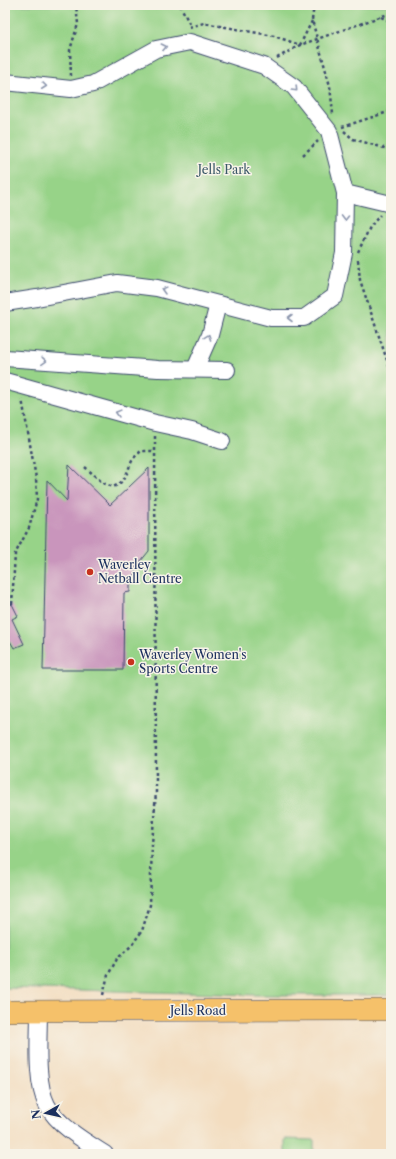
<svg xmlns="http://www.w3.org/2000/svg" width="396" height="1159" viewBox="0 0 396 1159" font-family="'Libre Caslon Text',serif">
<style>
.green{fill:#97d388;stroke:#598173}
.building{fill:#c995bc}
.lines{fill:none;stroke-linecap:round;stroke-linejoin:round}
.minor-casing{stroke:#3b496d;stroke-width:18}
.major-casing{stroke:#3b496d;stroke-width:22}
.path{stroke:#3b496d;stroke-width:2.5;stroke-dasharray:3 3;stroke-linecap:butt}
.minor{stroke:#fff;stroke-width:16}
.major{stroke:#f5c16b;stroke-width:21}
.oneway{stroke:#8d97ae}
.poi-dot{fill:#c8321e;stroke:#f7f3e8;stroke-width:1.5}
.labels{text-anchor:middle;stroke-width:3;stroke-linejoin:round;paint-order:stroke}
.park-label{font-size:12px;fill:#3a5868;stroke:#f7f3e8}
.poi-label{font-size:12px;fill:#1b2f5e;stroke:#f7f3e8;text-anchor:start}
.street-label{font-size:12px;fill:#1b2f5e;stroke:#f7f3e8}
</style>
<rect width="100%" height="100%" fill="#f7f3e8"/>
<filter id="ink" filterUnits="userSpaceOnUse"><feTurbulence type="fractalNoise" baseFrequency=".025" numOctaves="2"/><feDisplacementMap in="SourceGraphic" scale="8" xChannelSelector="R" yChannelSelector="G"/><feConvolveMatrix kernelMatrix="1 2 1 2 8 2 1 2 1" color-interpolation-filters="sRGB"/></filter>
<filter id="wash" filterUnits="userSpaceOnUse"><feTurbulence type="fractalNoise" baseFrequency=".012" numOctaves="4" result="noise"/><feDisplacementMap in="SourceGraphic" scale="16" xChannelSelector="R" yChannelSelector="G"/><feGaussianBlur stdDeviation="0.9" result="paint"/><feColorMatrix in="noise" values="0 0 0 0 0 0 0 0 0 0 0 0 0 0 0 0 0 1.4 0 .05"/><feComposite in="paint" operator="in"/></filter>
<g filter="url(#wash)">
<rect width="100%" height="100%" fill="#f3ddc0"/>
<g class="green">
<path d="M 5,5 L 391,5 L 391,995 L 257,995 L 5,988 Z"/>
<path d="M 285,1139 L 314,1140 L 314,1154 L 285,1154 Z"/>
</g>
<g id="blocks">
<g class="building">
<path d="M 69,465 L 110,505 L 149,468 L 149,551 L 136,567 L 135,576 L 130,584 L 130,592 L 124,593 L 123,670 L 43,670 L 47,480 L 67,501 Z"/>
<path d="M 5,604 L 6,606 L 12,604 L 18,616 L 12,619 L 24,644 L 14,648 L 10,641 L 5,643 Z"/>
</g>
</g>
</g>
<g filter="url(#ink)">
<use href="#blocks" fill-opacity="0" stroke="#3b496d" stroke-width="1"/>
<g class="lines">
<defs>
<g id="minor">
<path d="M 5,82 L 71,89 L 93,84 L 156,49 L 190,42 L 264,66 L 294,87 L 329,131 L 345,193 L 344,253 L 335,296 L 304,318 L 271,318 L 157,288 L 117,283 L 37,298 L 5,303"/>
<path d="M 345,193 L 391,204"/>
<path d="M 5,358 L 158,369 L 227,370"/>
<path d="M 195,369 L 210,335 L 218,304"/>
<path d="M 5,381 L 155,423 L 192,431 L 222,441"/>
<path d="M 39,1011 C 39,1038 35,1082 47,1105 C 58,1126 86,1142 105,1154"/>
</g>
<path id="major" d="M 5,1011 L 391,1010"/>
</defs>
<use href="#minor" class="minor-casing"/>
<use href="#major" class="major-casing"/>
<g class="path">
<path d="M 180,5 L 191,27"/>
<path d="M 314,5 L 312,20 L 330,86 L 333,114"/>
<path d="M 381,17 L 391,22"/>
<path d="M 189,27 L 204,23 L 274,36 L 300,45 L 312,21"/>
<path d="M 277,58 L 300,45 L 391,13"/>
<path d="M 71,76 L 70,50 L 78,24 L 76,5"/>
<path d="M 342,127 L 391,111"/>
<path d="M 344,131 L 353,139 L 391,150"/>
<path d="M 303,155 L 318,141"/>
<path d="M 358,252 L 370,227 L 380,215"/>
<path d="M 358,260 L 360,280 L 391,372"/>
<path d="M 85,467 L 103,483 L 113,487 C 127,481 126,473 132,461 C 134,457 138,454 141,451 L 155,451"/>
<path d="M 12,604 L 15,554 L 29,528 L 37,499 L 36,478 L 22,399"/>
<path d="M 103,995 L 108,975 L 117,959 L 131,946 L 142,931 L 150,905 L 152,844 L 156,792 L 155,436"/>
</g>
<use href="#minor" class="minor"/>
<use href="#major" class="major"/>
</g>
<defs><path id="oneway-chevron" d="M-2-3.5L2.5 0L-2 3.5" fill="none" stroke-width="1.6" stroke-linecap="round" stroke-linejoin="round"/></defs>
<g class="oneway">
<use href="#oneway-chevron" transform="translate(164 47) rotate(-13)"/>
<use href="#oneway-chevron" transform="translate(44 86) rotate(6)"/>
<use href="#oneway-chevron" transform="translate(295 89) rotate(46)"/>
<use href="#oneway-chevron" transform="translate(345 218) rotate(91)"/>
<use href="#oneway-chevron" transform="translate(164 290) rotate(-165)"/>
<use href="#oneway-chevron" transform="translate(290 318) rotate(180)"/>
<use href="#oneway-chevron" transform="translate(208 337) rotate(-70)"/>
<use href="#oneway-chevron" transform="translate(44 361) rotate(4)"/>
<use href="#oneway-chevron" transform="translate(118 413) rotate(-165)"/>
</g>
</g>
<g class="poi-dot">
<circle cx="90" cy="572" r="4"/>
<circle cx="131" cy="662" r="4"/>
</g>
<g class="labels">
<g class="park-label">
<text x="224" y="174">Jells Park</text>
</g>
<g class="poi-label">
<text x="98" y="569">Waverley<tspan x="98" dy="14">Netball Centre</tspan></text>
<text x="139" y="659">Waverley Women's<tspan x="139" dy="14">Sports Centre</tspan></text>
</g>
<g class="street-label">
<text x="198" y="1015">Jells Road</text>
</g>
</g>
<rect width="396" height="1159" fill="none" stroke="#f7f3e8" stroke-width="20"/>
<g transform="translate(46 1113) rotate(262)" stroke="#f7f3e8" stroke-width="3" paint-order="stroke">
<path d="M0-3L7 15L0 10L-7 15Z" fill="#1b2f5e"/>
<text y="-6" font-size="11" font-weight="bold" text-anchor="middle" fill="#1b2f5e">N</text>
</g>
</svg>
